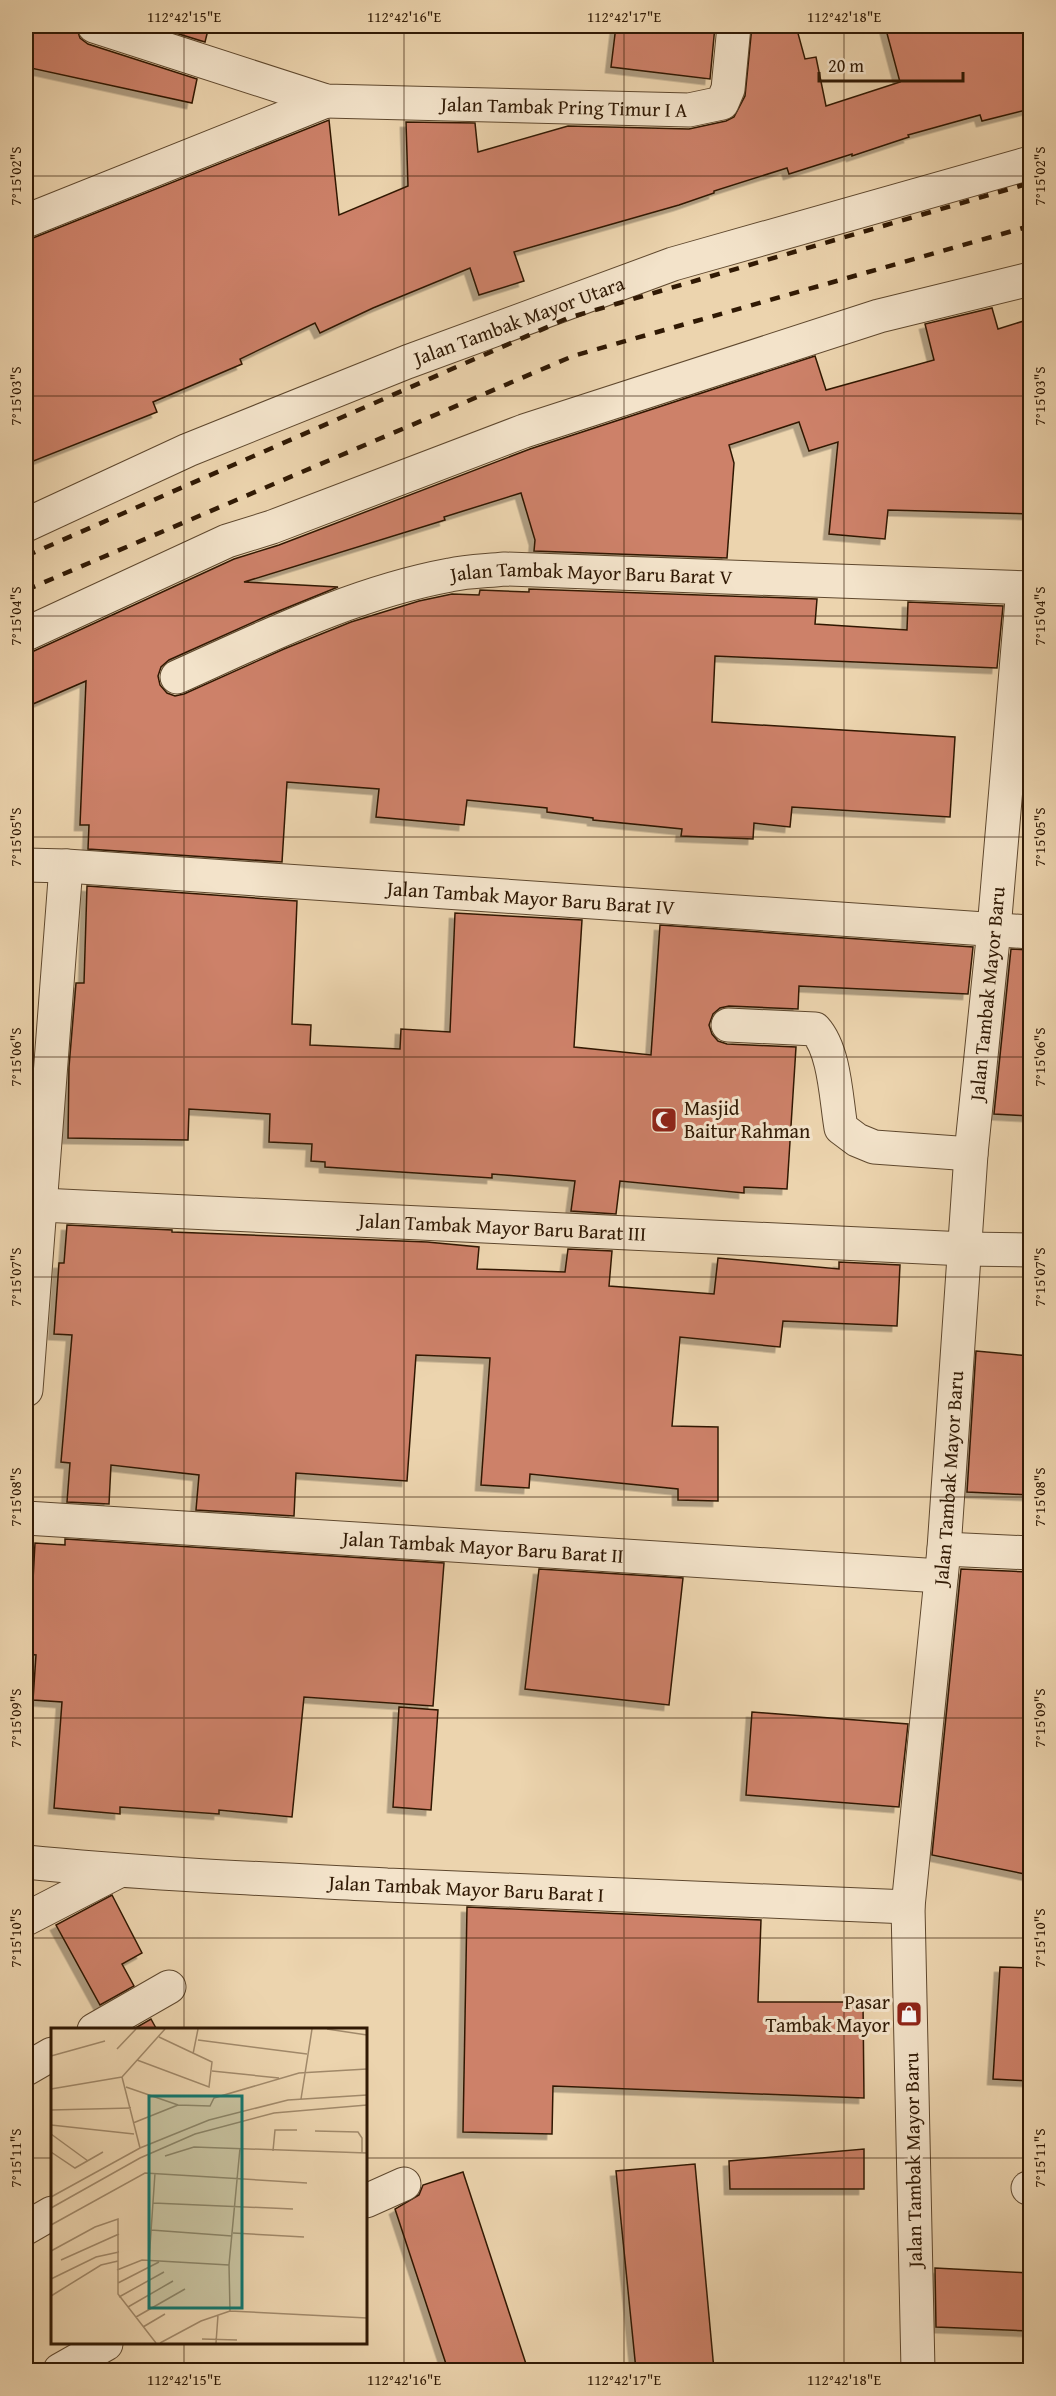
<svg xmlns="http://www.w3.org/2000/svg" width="1056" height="2396" viewBox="0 0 1056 2396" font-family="'Gentium Book Plus',serif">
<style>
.building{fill:#cd8169;stroke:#301904;stroke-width:1.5;filter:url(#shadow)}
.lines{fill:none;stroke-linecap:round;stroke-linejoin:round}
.minor-casing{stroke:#5f482e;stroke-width:35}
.minor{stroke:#f3e3ca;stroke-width:33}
.rail{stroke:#301904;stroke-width:4.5;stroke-dasharray:10 10;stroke-linecap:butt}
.ticks{fill:none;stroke:#301904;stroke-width:1.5;stroke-opacity:0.45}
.labels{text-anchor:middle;stroke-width:6;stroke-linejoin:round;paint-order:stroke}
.street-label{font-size:20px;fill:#301904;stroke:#f3e3ca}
.poi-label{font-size:20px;fill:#301904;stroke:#f3e3ca;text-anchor:start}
.inset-road{fill:none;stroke:#a1896a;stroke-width:1.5}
.view{fill:#0f766e;fill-opacity:0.15;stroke:#0f766e;stroke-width:3}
.inset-edge{fill:none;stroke:#301904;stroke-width:3}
.neatline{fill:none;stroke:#301904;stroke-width:2}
.ticks-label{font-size:15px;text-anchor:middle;fill:#301904}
</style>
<defs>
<filter id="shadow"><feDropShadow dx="-5.5" dy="5.5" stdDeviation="0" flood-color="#0004"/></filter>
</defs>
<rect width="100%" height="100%" fill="#ecd4ae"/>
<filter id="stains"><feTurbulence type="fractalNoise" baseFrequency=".00333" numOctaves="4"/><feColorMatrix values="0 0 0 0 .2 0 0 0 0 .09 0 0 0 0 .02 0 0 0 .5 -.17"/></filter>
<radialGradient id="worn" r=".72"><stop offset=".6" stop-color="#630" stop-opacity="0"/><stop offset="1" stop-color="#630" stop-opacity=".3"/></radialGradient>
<g class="building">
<path d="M 26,26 L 76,26 L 80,38 L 88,44 L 197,79 L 192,103 L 26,67 Z"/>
<path d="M 153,26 L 209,26 L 205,42 Z"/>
<path d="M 616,26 L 715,26 L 710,79 L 611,67 Z"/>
<path d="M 752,26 L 796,26 L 805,59 L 816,57 L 826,106 L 900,82 L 885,26 L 1030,26 L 1030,109 L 982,121 L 980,115 L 908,135 L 909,137 L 852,156 L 852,154 L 789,174 L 787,168 L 714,191 L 714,193 L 679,205 L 514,252 L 524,281 L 479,295 L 470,268 L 373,308 L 320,333 L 315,323 L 240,359 L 242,364 L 153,402 L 157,412 L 26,464 L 26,239 L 33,238 L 329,120 L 339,215 L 408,186 L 406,122 L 475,123 L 478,152 L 568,126 L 689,129 L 726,121 L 734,117 L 745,96 Z"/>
<path d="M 992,308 L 998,329 L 1030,319 L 1030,514 L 888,510 L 885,539 L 829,534 L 838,442 L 809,451 L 799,422 L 729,445 L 734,463 L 727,558 L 534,551 L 535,540 L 521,493 L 444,517 L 445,520 L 244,582 L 338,587 L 269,615 L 169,660 L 161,667 L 158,676 L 160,685 L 167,693 L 175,696 L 184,694 L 284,649 L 351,622 L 419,601 L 452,594 L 479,595 L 480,590 L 529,592 L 529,589 L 817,599 L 815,624 L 907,630 L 908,602 L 1003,606 L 997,668 L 715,656 L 712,722 L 955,737 L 950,817 L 792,807 L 790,827 L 754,823 L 753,839 L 681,836 L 682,829 L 593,820 L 593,818 L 547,812 L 547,808 L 467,800 L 464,825 L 376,817 L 379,789 L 287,782 L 282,862 L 88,849 L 89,825 L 80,825 L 86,681 L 26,707 L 26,653 L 34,651 L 234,559 L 279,545 L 530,449 L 815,356 L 826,390 L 934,360 L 925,324 Z"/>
<path d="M 87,886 L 297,901 L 292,1024 L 311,1025 L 310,1045 L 400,1049 L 401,1029 L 450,1032 L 455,913 L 582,920 L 574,1047 L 651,1055 L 660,925 L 973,947 L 968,994 L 799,986 L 798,1009 L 729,1006 L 720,1008 L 713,1014 L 709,1025 L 712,1034 L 718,1041 L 727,1044 L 796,1047 L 787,1189 L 744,1187 L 744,1193 L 620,1181 L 616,1214 L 571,1211 L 575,1181 L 492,1174 L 492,1178 L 325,1167 L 325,1162 L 311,1161 L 312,1144 L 269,1142 L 270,1114 L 189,1109 L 188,1140 L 68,1138 L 69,1067 L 76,983 L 84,983 Z"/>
<path d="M 1011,949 L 1030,950 L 1030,1116 L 994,1114 Z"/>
<path d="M 67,1225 L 172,1230 L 172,1232 L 427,1242 L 479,1247 L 477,1269 L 565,1272 L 568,1249 L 612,1251 L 609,1286 L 714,1294 L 718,1258 L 839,1269 L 839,1262 L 900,1265 L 897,1326 L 783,1321 L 780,1347 L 680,1337 L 672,1426 L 718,1427 L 718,1501 L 678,1500 L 678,1489 L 530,1474 L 529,1488 L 481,1485 L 490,1358 L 416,1355 L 407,1481 L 296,1473 L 294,1516 L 196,1510 L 199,1475 L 111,1465 L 109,1504 L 67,1502 L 70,1463 L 61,1462 L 72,1335 L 54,1334 L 59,1263 L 64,1263 Z"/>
<path d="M 976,1351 L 1030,1356 L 1030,1495 L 967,1492 Z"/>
<path d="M 65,1539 L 444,1563 L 433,1706 L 304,1697 L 292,1817 L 219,1810 L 219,1814 L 120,1807 L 120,1814 L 54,1808 L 62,1702 L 33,1700 L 36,1655 L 29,1654 L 35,1543 L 65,1545 Z"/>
<path d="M 539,1569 L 683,1578 L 669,1705 L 525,1689 Z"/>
<path d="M 961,1569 L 1030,1572 L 1030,1875 L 932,1855 Z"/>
<path d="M 399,1707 L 438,1710 L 431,1810 L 393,1807 Z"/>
<path d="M 752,1712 L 908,1724 L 899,1807 L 746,1795 Z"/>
<path d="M 112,1895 L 142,1953 L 122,1964 L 134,1986 L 100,2005 L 56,1925 Z"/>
<path d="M 467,1907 L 761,1920 L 758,2002 L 863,2002 L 864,2098 L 553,2086 L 552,2134 L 463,2132 Z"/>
<path d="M 1000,1967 L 1030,1968 L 1030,2081 L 993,2079 Z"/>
<path d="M 151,2019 L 157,2030 L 132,2030 Z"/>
<path d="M 864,2149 L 864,2189 L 730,2189 L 729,2161 Z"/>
<path d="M 695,2164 L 714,2370 L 636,2370 L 616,2171 Z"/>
<path d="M 463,2172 L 528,2370 L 448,2370 L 395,2209 L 419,2195 L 423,2185 Z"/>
<path d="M 935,2268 L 1030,2273 L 1030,2331 L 936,2327 Z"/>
</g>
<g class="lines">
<defs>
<g id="minor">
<path id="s1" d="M 94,26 L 326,101 L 689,110 L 722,103 L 728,89 L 734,26"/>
<path d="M 26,221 L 326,101"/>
<path id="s2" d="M 26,525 L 188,450 L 407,362 L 673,264 L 1030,163"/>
<path d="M 26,634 L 227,541 L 272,527 L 524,431 L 879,316 L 1030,279"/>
<path id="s3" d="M 177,677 C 266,637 353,593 450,575 C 468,571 487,571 505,569 L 1030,588"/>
<path id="s4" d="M 26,865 L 66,866 L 1030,932"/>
<path d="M 728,1025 L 815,1029 C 835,1051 836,1099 841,1128 L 857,1140 L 874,1147 L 971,1154"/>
<path id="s5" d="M 41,1205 L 965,1249 L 1030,1250"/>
<path d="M 26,1390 L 66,866"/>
<path id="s6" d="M 26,1518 L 941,1576"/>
<path d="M 944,1549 L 1030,1553"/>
<path id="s7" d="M 26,1862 C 146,1874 267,1879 387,1885 C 561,1893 735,1901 908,1907"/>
<path d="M 26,1919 L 119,1871"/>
<path d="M 94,2030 L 169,1987"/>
<path d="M 26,2069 L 52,2054"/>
<path d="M 1028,2188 L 1030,2188"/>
<path d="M 366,2201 L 404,2184"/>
<path d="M 26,2228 L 52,2213"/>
<path d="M 60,2370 L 106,2344"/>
<path id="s8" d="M 918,2370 L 908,1907 L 944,1549 L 971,1154 L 994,929 L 1023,588"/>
</g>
</defs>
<use href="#minor" class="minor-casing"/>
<use href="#minor" class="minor"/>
<g class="rail">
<path d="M 26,556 L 568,318 L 1030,183"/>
<path d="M 26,590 L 573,356 L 1030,226"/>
</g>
</g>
<path class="ticks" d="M 184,26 L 184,2030M 404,26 L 404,2370M 624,26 L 624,2370M 844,26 L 844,2370M 26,176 L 1030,176M 26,396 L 1030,396M 26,616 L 1030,616M 26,837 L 1030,837M 26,1057 L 1030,1057M 26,1277 L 1030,1277M 26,1497 L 1030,1497M 26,1718 L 1030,1718M 26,1938 L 1030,1938M 26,2158 L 52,2158M 366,2158 L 1030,2158M 184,2344 L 184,2370"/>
<defs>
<symbol id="mosque-square" viewBox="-11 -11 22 22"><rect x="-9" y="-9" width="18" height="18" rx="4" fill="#8f2418" stroke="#f3e3ca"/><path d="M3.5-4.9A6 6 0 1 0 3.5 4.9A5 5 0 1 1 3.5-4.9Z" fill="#fff"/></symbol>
<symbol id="shop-square" viewBox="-11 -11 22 22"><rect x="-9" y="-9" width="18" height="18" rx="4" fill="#8f2418" stroke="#f3e3ca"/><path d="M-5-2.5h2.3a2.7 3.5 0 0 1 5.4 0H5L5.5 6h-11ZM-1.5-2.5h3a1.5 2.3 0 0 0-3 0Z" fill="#fff"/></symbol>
</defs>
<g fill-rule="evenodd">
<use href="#mosque-square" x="649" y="1105" width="30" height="30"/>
<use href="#shop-square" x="894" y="1999" width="30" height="30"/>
</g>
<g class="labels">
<g class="street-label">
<text dy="7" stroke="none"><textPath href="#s1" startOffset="482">Jalan Tambak Pring Timur I A</textPath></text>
<text dy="7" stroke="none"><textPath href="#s2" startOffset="534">Jalan Tambak Mayor Utara</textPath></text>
<text dy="7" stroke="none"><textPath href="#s3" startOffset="434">Jalan Tambak Mayor Baru Barat V</textPath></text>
<text dy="7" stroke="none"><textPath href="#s4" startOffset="506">Jalan Tambak Mayor Baru Barat IV</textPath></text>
<text dy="7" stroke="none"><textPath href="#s8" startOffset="1380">Jalan Tambak Mayor Baru</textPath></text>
<text dy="7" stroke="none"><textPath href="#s5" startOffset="462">Jalan Tambak Mayor Baru Barat III</textPath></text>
<text dy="7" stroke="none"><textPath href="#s8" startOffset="894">Jalan Tambak Mayor Baru</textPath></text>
<text dy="7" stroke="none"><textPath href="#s6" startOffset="458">Jalan Tambak Mayor Baru Barat II</textPath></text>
<text dy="7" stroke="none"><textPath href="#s7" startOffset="441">Jalan Tambak Mayor Baru Barat I</textPath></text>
<text transform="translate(913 2160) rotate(-91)" y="7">Jalan Tambak Mayor Baru</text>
</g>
<g class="poi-label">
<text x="684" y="1115">Masjid<tspan x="684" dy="23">Baitur Rahman</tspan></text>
<text x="890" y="2009" text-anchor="end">Pasar<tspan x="890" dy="23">Tambak Mayor</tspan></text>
</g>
</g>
<g transform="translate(51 2028)">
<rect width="316" height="316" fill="#ecd4ae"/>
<path class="inset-road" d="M 276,1 L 316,7M 147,12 L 256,26M 66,21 L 85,1M 142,26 L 147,1M 0,28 L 54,13M 86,32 L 158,59 L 161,34 L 108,9M 161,43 L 228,50M 71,49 L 89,120M 71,49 L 114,1M 75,59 L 127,77 L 159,78 L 163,70 L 248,45 L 316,41M 0,61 L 71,49M 250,71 L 261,1M 0,82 L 80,80M 82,95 L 127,77M 0,97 L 83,106M 264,103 L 307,104 L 311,110 L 311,125M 0,106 L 37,133M 222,123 L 224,102 L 246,102M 0,124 L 24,140 L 52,124M 114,128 L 143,119 L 316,125M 0,169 L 89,120 L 158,92 L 237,72 L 316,67M 102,175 L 242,181M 0,180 L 89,130 L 144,106 L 223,85 L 316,77M 0,197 L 94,145 L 256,155M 100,202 L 181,208M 182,205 L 253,209M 0,223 L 44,199 L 67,191 L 67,266 L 105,315M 10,232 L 68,206M 98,233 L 104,145M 66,242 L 91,232 L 178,237M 0,251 L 45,229 L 68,224M 67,255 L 108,234M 0,268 L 50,237 L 67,233M 68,269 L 113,244M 77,279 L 122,253M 179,283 L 178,237 L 189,120M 85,289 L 134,261M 92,299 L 114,286M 151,311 L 186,312M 109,315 L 150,293 L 179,283 L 316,290M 165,315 L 167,287"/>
<path class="view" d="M 98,68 L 191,68 L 191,280 L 98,280 Z"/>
<rect width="316" height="316" class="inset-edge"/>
</g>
<rect width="1056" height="2396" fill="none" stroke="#ecd4ae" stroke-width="66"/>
<path d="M819 72v9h144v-9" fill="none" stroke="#301904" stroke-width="3"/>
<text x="828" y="72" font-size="18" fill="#301904" stroke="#f3e3ca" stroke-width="4.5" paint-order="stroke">20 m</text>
<rect x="33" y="33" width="990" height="2330" class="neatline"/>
<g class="ticks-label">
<text x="184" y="22">112°42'15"E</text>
<text x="404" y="22">112°42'16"E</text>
<text x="624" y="22">112°42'17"E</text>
<text x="844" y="22">112°42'18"E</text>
<text transform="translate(16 176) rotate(-90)" y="5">7°15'02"S</text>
<text transform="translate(1040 176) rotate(-90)" y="5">7°15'02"S</text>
<text transform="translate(16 396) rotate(-90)" y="5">7°15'03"S</text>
<text transform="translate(1040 396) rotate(-90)" y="5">7°15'03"S</text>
<text transform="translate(16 616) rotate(-90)" y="5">7°15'04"S</text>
<text transform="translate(1040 616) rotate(-90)" y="5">7°15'04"S</text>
<text transform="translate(16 837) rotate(-90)" y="5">7°15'05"S</text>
<text transform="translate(1040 837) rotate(-90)" y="5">7°15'05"S</text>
<text transform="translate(16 1057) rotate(-90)" y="5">7°15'06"S</text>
<text transform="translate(1040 1057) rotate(-90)" y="5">7°15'06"S</text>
<text transform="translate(16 1277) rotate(-90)" y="5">7°15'07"S</text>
<text transform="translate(1040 1277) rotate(-90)" y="5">7°15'07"S</text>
<text transform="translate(16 1497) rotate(-90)" y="5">7°15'08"S</text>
<text transform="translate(1040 1497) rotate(-90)" y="5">7°15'08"S</text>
<text transform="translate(16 1718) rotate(-90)" y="5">7°15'09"S</text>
<text transform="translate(1040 1718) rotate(-90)" y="5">7°15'09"S</text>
<text transform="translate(16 1938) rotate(-90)" y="5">7°15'10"S</text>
<text transform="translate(1040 1938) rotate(-90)" y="5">7°15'10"S</text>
<text transform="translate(16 2158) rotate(-90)" y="5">7°15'11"S</text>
<text transform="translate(1040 2158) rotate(-90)" y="5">7°15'11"S</text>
<text x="184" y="2385">112°42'15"E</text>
<text x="404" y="2385">112°42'16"E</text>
<text x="624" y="2385">112°42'17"E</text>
<text x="844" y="2385">112°42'18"E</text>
</g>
<rect width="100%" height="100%" filter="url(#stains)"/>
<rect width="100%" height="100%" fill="url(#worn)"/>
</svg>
